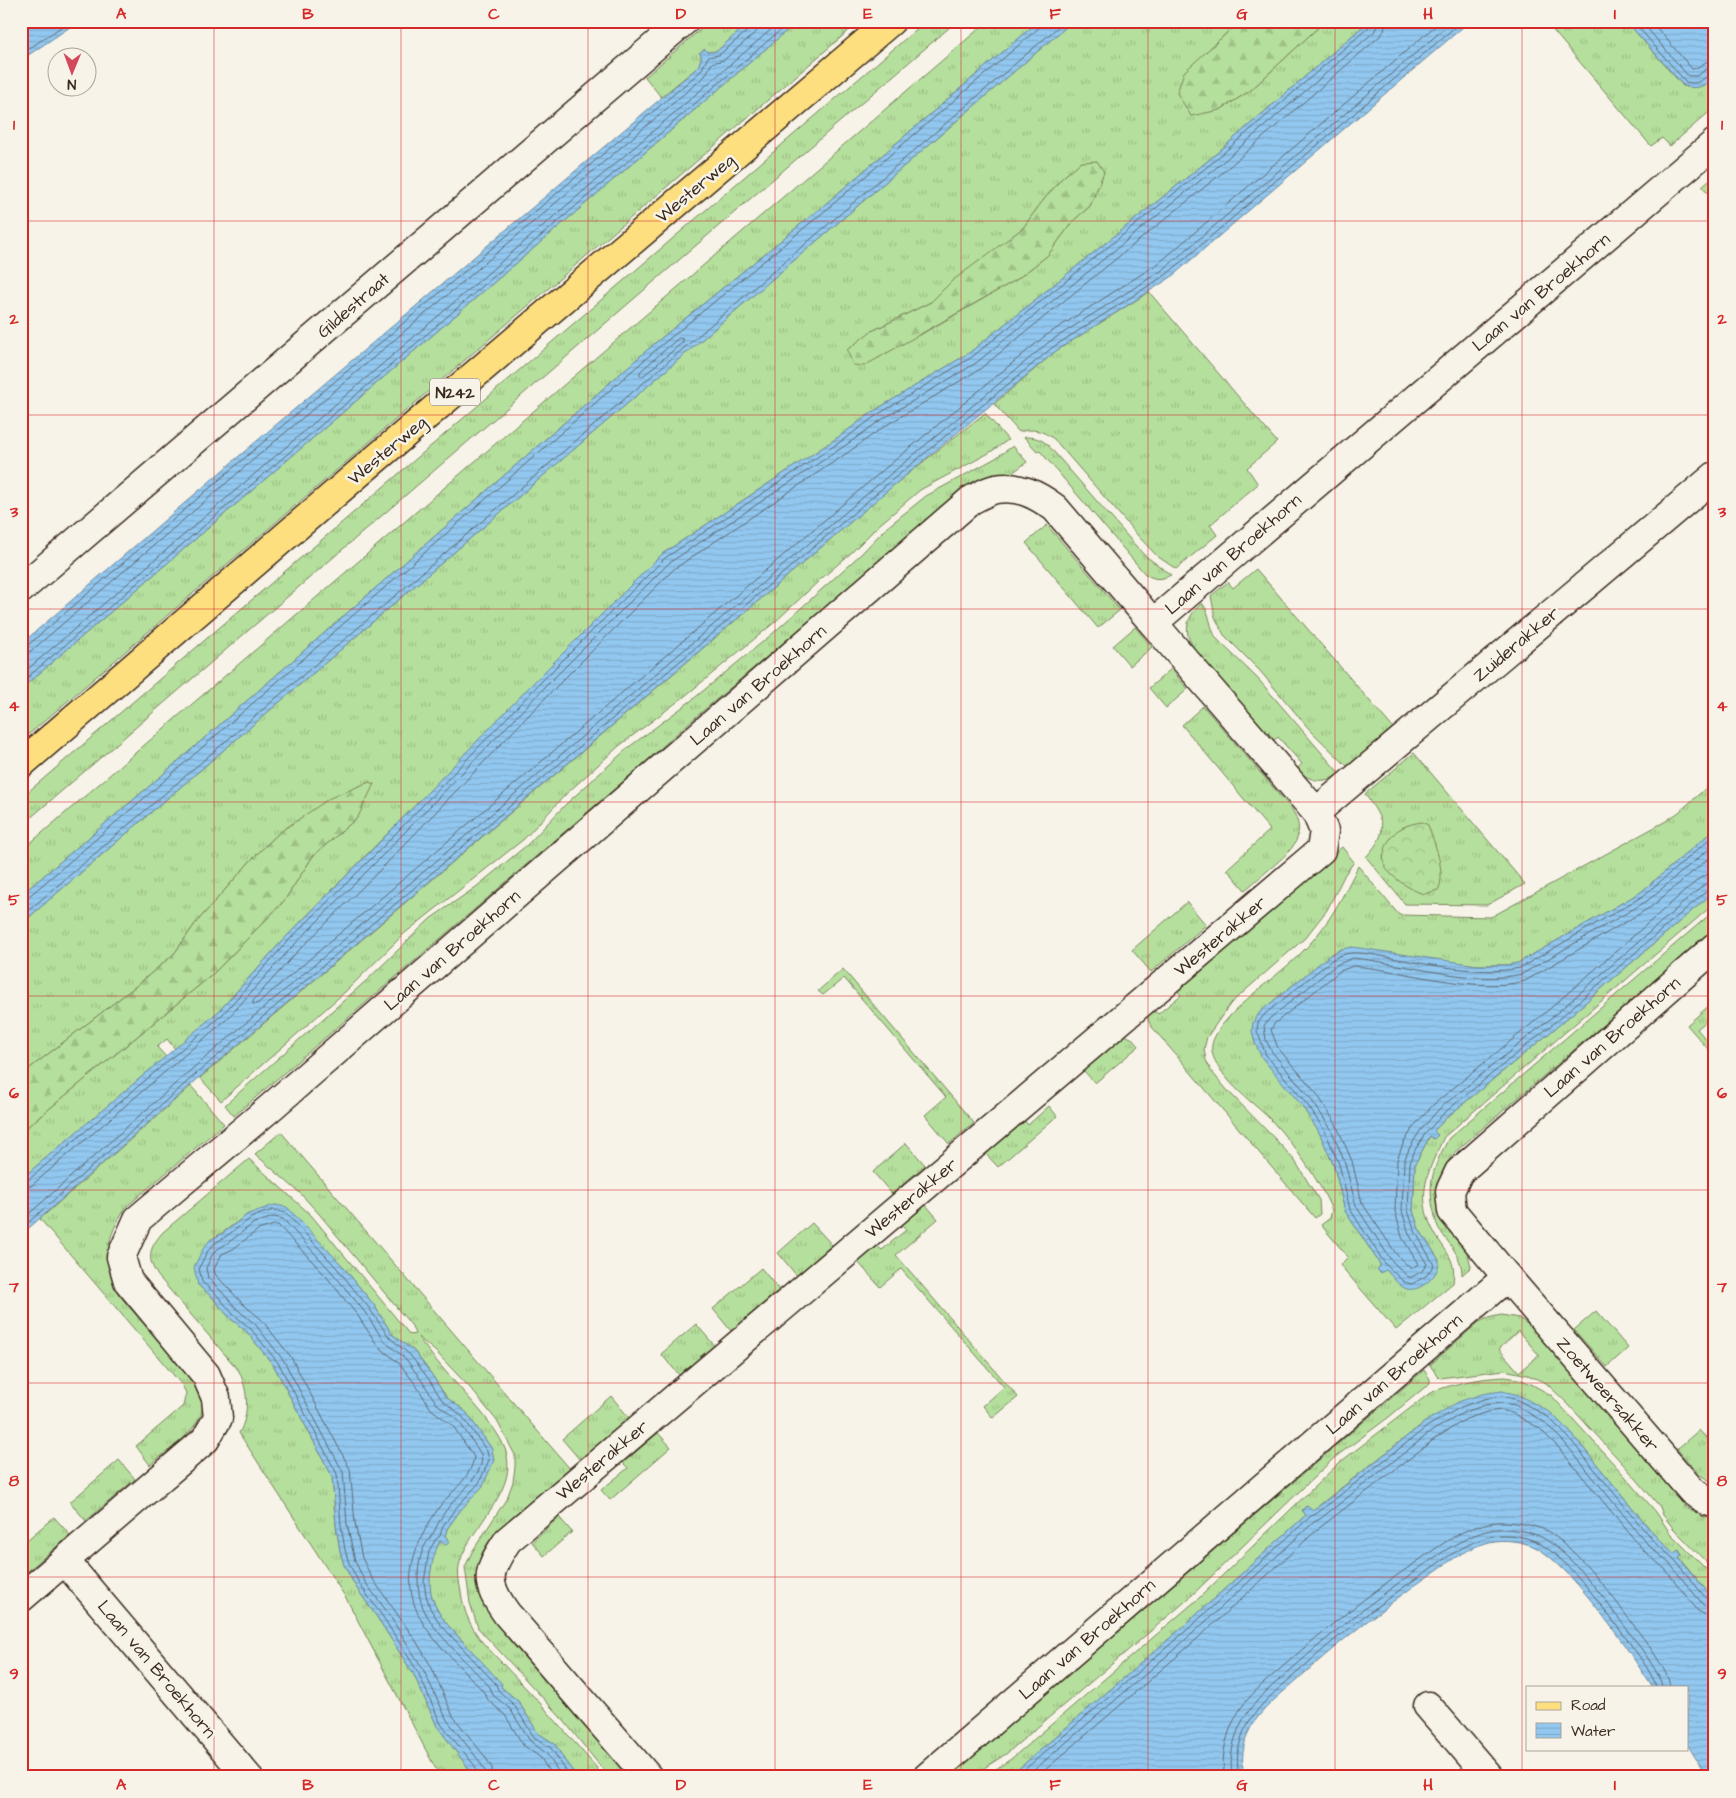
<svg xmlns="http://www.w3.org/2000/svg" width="1736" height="1798" viewBox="0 0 1736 1798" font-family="'Architects Daughter',sans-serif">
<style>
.grass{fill:url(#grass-tufts);stroke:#78845d;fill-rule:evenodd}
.forest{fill:url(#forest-firs);stroke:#78845d}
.park{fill:url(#park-crowns);stroke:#78845d}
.water{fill:url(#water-rules);stroke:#6f899c}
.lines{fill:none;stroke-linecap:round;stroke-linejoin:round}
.shore{stroke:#5e6972;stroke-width:1}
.minor-casing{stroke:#3b2a1e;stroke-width:31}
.primary-casing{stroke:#3b2a1e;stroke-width:31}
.minor{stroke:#f7f3e8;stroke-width:28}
.primary{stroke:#fedf80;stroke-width:28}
.grid{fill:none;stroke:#d62828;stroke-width:1;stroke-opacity:0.55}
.labels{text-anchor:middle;stroke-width:5;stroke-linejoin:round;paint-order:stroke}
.shield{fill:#f7f3e8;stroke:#73665b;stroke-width:1}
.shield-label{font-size:16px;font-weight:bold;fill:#3b2a1e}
.street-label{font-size:18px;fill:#3b2a1e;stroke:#f7f3e8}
.neatline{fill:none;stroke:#d62828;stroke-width:2}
.grid-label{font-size:16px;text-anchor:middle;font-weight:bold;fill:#d62828}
</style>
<defs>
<pattern id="grass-tufts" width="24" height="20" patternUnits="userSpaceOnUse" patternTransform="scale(1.25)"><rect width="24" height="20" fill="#b5df9c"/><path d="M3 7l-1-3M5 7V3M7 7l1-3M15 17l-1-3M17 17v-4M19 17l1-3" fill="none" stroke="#9dc086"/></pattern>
<pattern id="forest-firs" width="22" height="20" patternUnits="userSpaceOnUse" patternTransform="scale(1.25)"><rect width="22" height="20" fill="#b5df9c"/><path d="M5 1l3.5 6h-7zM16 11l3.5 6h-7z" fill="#9dc086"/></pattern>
<pattern id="park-crowns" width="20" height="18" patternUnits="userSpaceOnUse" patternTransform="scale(1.25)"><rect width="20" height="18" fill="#b5df9c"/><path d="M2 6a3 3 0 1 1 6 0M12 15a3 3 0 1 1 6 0" fill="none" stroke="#9dc086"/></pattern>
<pattern id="water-rules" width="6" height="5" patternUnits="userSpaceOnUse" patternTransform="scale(1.25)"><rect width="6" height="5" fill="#92c8f0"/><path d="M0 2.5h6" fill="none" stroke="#7faccd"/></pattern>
</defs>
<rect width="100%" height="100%" fill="#f7f3e8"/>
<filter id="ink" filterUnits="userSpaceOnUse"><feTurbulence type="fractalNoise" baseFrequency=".02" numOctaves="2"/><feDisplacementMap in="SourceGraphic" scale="10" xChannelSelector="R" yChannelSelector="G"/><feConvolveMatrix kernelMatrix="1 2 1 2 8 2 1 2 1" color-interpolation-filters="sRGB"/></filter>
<g filter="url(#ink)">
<g class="grass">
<path d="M 710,21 L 751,21 L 717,51 L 699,53 L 702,56 L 698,67 L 661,97 L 645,77 Z"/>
<path d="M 798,21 L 860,21 L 21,741 L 21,689 Z"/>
<path d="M 926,21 L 957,21 L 21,826 L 21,798 Z"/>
<path d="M 988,21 L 1039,21 L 823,206 L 654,344 L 152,784 L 21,895 L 21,851 Z"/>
<path d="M 1073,21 L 1240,21 L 1210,48 L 1220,110 L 1251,90 L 1325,21 L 1369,21 L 1210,159 L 969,353 L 874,411 L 840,436 L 662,554 L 283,940 L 219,1011 L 175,1049 L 167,1039 L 157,1047 L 166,1057 L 21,1179 L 21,1132 L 213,974 L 284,901 L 313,856 L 358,817 L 280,832 L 253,858 L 195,924 L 174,954 L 136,986 L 21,1075 L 21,924 ZM 1081,162 L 1104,172 L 1090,206 L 1073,221 L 1048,255 L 1016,280 L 920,335 L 870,332 L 931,302 L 1023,228 L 1041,203 L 1062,178 Z"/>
<path d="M 1545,21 L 1626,21 L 1683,86 C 1698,90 1704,86 1715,77 L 1715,107 L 1670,146 L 1662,138 L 1651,146 Z"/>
<path d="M 1715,175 L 1715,201 L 1702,186 Z"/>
<path d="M 1149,292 L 1277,442 L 1247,468 L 1258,484 L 1210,525 L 1217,535 L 1176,569 L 1157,556 L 1139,537 L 1054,439 C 1042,430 1033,428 1019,432 L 994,404 L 1056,351 Z"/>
<path d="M 985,413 L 1008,440 L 989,453 L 920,490 L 879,525 L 851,553 L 822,578 L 775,622 L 685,696 L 619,746 L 566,794 L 524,839 L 405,933 L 346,991 L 221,1101 L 200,1078 L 894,485 Z"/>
<path d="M 1024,437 C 1033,437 1040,438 1047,444 L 1143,554 L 1171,575 C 1161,580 1155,580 1145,574 L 1040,451 L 1038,452 Z"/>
<path d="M 1013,446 L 1027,462 L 1012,473 L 986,478 L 973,483 L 947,504 L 684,727 L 640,767 L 234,1116 L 225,1105 L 367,980 L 430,919 L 476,887 L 527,845 L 566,804 L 629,747 L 692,700 L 771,635 L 861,554 L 886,528 L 926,496 L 994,459 Z"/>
<path d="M 1047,525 L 1120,610 L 1098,628 L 1026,543 Z"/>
<path d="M 1256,569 L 1393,728 L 1348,767 L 1310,730 L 1260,671 L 1224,635 L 1215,617 L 1211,596 L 1228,582 L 1233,588 Z"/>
<path d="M 1202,603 C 1211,613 1209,628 1217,639 L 1258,679 L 1340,774 C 1325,784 1309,782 1297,769 L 1302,764 L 1278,737 L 1272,742 L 1199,657 C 1184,636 1182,621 1202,603 Z"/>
<path d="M 1135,627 L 1152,647 L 1130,666 L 1113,646 Z"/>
<path d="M 1171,669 L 1188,689 L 1166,708 L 1149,688 Z"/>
<path d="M 1203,706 L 1291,808 C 1309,835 1292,850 1272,867 C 1263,875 1254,882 1245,890 L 1227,869 L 1270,830 L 1182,725 Z"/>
<path d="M 1414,753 L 1525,884 L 1487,905 L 1405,904 L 1366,857 C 1391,830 1383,821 1365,794 Z"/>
<path d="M 1715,780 L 1715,829 L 1641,892 L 1518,963 L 1507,965 L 1478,965 L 1342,949 L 1330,955 L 1261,1011 C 1251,1024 1251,1028 1255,1043 L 1302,1106 L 1320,1134 L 1334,1166 L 1345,1211 L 1380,1264 L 1380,1267 L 1377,1269 L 1386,1270 L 1402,1286 C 1428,1287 1428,1284 1439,1260 L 1419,1229 L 1413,1211 L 1415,1164 L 1430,1136 L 1434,1139 L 1438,1135 L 1434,1131 L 1446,1118 L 1558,1026 L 1715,891 L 1715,903 L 1444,1137 C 1429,1169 1415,1194 1433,1230 C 1443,1250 1457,1257 1453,1283 L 1396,1330 L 1340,1265 L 1348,1257 L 1321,1225 L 1330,1218 L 1332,1210 C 1318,1178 1295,1146 1271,1120 C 1256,1105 1238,1093 1225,1076 C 1219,1068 1210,1056 1212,1045 C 1213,1038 1218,1031 1222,1025 C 1247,994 1281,975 1308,946 C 1330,922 1344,895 1358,866 L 1399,915 L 1491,917 L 1666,821 L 1679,812 Z"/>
<path d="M 1342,847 L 1354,862 L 1345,874 L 1327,910 L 1305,938 L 1231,1003 L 1207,1037 L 1204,1049 L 1206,1060 L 1211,1071 L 1228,1091 L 1279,1143 L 1295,1161 L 1319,1200 L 1320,1214 L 1315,1218 L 1152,1027 C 1147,1020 1146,1015 1153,1010 L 1158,1014 L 1181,995 L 1176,989 Z"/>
<path d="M 1187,902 L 1206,925 L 1151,972 L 1132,950 Z"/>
<path d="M 1715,910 L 1715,929 L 1455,1152 C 1447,1162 1441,1172 1439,1185 L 1469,1258 L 1471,1267 L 1462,1275 C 1462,1254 1447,1243 1438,1227 C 1435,1221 1435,1214 1433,1208 C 1427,1180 1436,1162 1449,1138 Z"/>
<path d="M 843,969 L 974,1123 L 949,1144 L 925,1115 L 946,1097 L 844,978 L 823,995 L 818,991 Z"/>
<path d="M 1711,1004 L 1715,1009 L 1715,1014 L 1697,1029 L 1715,1050 L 1715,1057 L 1687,1025 Z"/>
<path d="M 1125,1035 L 1133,1039 L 1139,1046 L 1095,1083 L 1083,1070 L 1120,1037 Z"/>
<path d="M 191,1086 L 224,1124 L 127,1206 C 106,1237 101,1261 119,1295 L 198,1387 C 200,1393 204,1399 203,1405 C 201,1430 168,1450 150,1465 L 136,1446 L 183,1406 L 186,1393 L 182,1385 L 40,1219 Z"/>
<path d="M 1049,1106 L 1057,1116 L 998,1167 L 985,1153 L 1024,1120 L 1028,1125 Z"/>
<path d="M 281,1132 L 571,1470 L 493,1536 C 482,1549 477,1562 477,1579 L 634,1777 L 609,1777 L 564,1721 L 478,1628 L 470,1603 L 465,1567 L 472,1552 L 507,1498 L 513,1482 L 515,1467 L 515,1455 L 497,1421 L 472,1390 L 436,1352 L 418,1337 C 437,1364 461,1388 482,1413 C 491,1425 504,1440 507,1456 C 515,1494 470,1527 460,1562 C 457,1572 459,1581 461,1592 C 464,1613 470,1626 483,1643 L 540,1703 L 596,1767 L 602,1777 L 577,1777 L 565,1761 L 555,1744 L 538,1733 L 518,1701 L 501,1687 L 473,1652 L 444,1621 L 435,1606 L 431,1594 L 429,1582 L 433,1553 L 441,1541 L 450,1541 L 445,1536 L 447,1529 L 459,1512 L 492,1449 L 466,1412 L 446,1397 L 432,1375 L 414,1351 L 392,1334 L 374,1305 L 340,1263 L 248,1214 L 222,1233 L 210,1240 L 198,1285 L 212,1297 L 230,1318 L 247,1332 L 274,1366 L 332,1476 L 336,1525 L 340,1551 L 344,1565 L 356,1587 L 379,1620 L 414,1675 L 437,1726 L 475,1777 L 440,1777 L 346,1598 L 239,1433 C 250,1414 248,1390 239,1371 L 158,1276 C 146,1258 149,1248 163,1232 L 249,1159 L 311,1215 L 410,1335 L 415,1334 L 412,1326 L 320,1215 L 300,1193 L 255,1154 Z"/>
<path d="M 906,1143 L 925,1165 L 892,1194 L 873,1172 Z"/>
<path d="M 925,1204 L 938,1219 L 896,1255 L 1018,1397 L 993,1418 L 983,1406 L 1004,1387 L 901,1269 L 880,1287 L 858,1262 L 877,1246 L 882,1250 L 906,1230 L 902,1224 Z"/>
<path d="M 812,1223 L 832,1245 L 797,1276 L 778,1253 Z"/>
<path d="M 761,1268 L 779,1290 L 731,1331 L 713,1309 Z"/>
<path d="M 1596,1311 L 1628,1348 L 1607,1367 L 1574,1330 Z"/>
<path d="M 1501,1315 L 1519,1318 L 1536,1330 L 1686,1507 L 1703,1517 L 1715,1519 L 1715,1571 L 1673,1528 L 1663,1515 L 1660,1507 L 1633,1475 L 1567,1403 L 1546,1383 L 1528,1375 L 1504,1370 L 1440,1378 L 1436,1374 L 1430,1365 L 1479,1322 L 1488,1318 ZM 1518,1331 L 1539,1355 L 1519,1372 L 1499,1349 Z"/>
<path d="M 696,1324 L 715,1346 L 680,1376 L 661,1354 Z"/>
<path d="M 1424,1370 L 1430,1379 L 1430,1383 L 1389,1417 L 1334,1458 L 1186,1601 L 1006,1754 L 970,1777 L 949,1777 Z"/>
<path d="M 1505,1377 L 1519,1379 L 1531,1384 L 1551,1395 L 1624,1475 L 1656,1512 L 1670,1533 L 1715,1578 L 1715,1601 L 1679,1557 L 1682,1555 L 1679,1550 L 1675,1554 L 1658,1539 L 1572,1434 L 1425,1422 L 1312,1511 L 1306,1506 L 1302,1510 L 1306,1515 L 1185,1625 L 1009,1777 L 984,1777 L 1011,1759 L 1198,1599 L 1339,1463 L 1430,1393 C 1453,1383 1480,1378 1505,1377 Z"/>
<path d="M 611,1396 L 630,1419 L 580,1460 L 562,1439 Z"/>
<path d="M 1699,1430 L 1715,1448 L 1715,1484 L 1700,1475 L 1677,1449 Z"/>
<path d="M 658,1433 L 671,1447 L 610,1500 L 601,1490 L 628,1468 L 623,1463 Z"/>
<path d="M 119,1460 L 135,1479 L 86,1521 L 70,1502 Z"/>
<path d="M 54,1517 L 70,1535 L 21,1577 L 21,1545 Z"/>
<path d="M 559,1517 L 572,1532 L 544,1556 L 532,1542 Z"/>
</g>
<g class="forest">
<path d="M 1240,21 L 1325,21 L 1251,90 L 1220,110 L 1191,116 L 1177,93 L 1184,72 Z"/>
<path d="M 1097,161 L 1104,172 L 1090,206 L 1073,221 L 1048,255 L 1016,280 L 864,366 L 853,365 L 847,350 L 870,332 L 931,302 L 952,281 L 1023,228 L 1041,203 L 1062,178 L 1081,162 Z"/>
<path d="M 369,782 L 374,784 L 358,817 L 313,856 L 284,901 L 213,974 L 21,1132 L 21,1075 L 136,986 L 174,954 L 195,924 L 253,858 L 280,832 L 330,798 Z"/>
</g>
<path class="park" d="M 1422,822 L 1428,825 C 1434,841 1447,874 1438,890 L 1424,894 C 1412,891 1387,875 1384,864 C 1381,853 1390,834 1400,829 C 1406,825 1415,823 1422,822 Z"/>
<g class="water">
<path d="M 37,21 L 79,21 L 21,60 L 21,32 Z"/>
<path d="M 751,21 L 798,21 L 21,689 L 21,644 L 238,457 L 698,67 L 702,56 L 699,53 L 705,49 L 707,52 L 717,51 Z"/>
<path d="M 1039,21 L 1073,21 L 21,924 L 21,895 L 152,784 L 654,344 L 823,206 Z"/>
<path d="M 1369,21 L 1470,21 L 1170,278 L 1056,351 L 894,485 L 200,1077 L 21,1235 L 21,1179 L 219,1011 L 283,940 L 371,851 L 537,679 L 662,554 L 840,436 L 874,411 L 969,353 L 1210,159 Z"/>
<path d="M 1626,21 L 1715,21 L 1715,77 C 1704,86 1698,90 1684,86 Z"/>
<path d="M 1715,829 L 1715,891 L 1558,1026 L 1446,1118 L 1434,1131 L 1438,1135 L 1434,1139 L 1430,1136 L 1415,1164 L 1413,1211 L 1419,1229 L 1439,1260 C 1440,1275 1421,1292 1407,1289 C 1399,1287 1392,1276 1386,1270 L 1380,1273 L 1377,1269 L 1380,1267 L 1380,1264 L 1345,1211 L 1334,1166 L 1320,1134 L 1302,1106 L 1262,1058 L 1255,1043 L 1252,1031 L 1253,1022 L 1261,1011 L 1330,955 L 1342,949 L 1352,947 L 1477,965 L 1507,965 L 1518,963 L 1641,892 Z"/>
<path d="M 274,1205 L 287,1207 L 340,1263 L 374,1305 L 392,1334 L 414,1351 L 432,1375 L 446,1397 L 466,1412 L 492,1449 L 494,1460 L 483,1486 L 459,1512 L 447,1529 L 445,1536 L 450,1542 L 446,1545 L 440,1541 C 435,1551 433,1559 431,1570 C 425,1605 446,1623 468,1647 C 480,1659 491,1672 502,1684 L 501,1687 L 518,1701 L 538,1733 L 555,1744 L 565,1761 L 577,1777 L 475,1777 L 437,1726 L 414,1675 L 379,1620 L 356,1587 L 344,1565 L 340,1551 L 336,1525 L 332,1476 L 274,1366 L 247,1332 L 230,1318 L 212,1297 L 198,1285 L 194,1267 L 203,1249 L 210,1240 L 223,1233 L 248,1214 Z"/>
<path d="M 1502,1391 L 1519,1395 L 1551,1413 L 1572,1434 L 1658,1539 L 1674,1553 L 1678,1550 L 1682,1555 L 1679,1558 L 1715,1601 L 1715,1777 L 1703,1770 L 1687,1744 L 1687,1687 L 1652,1687 C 1631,1653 1564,1553 1527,1544 C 1514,1540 1498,1539 1486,1543 C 1464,1549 1445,1565 1427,1577 C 1381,1609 1338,1643 1297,1680 C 1281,1694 1260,1710 1250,1729 C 1243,1742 1240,1763 1245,1777 L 1009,1777 L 1185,1625 L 1306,1515 L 1302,1510 L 1307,1506 L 1313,1511 L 1425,1422 L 1458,1402 L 1482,1394 Z"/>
</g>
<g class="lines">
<g class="shore">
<path d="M 1385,21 L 1384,31 L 1379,37 L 1222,173 L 980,369 L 885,426 L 850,451 L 674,569 L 551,692 L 385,865 L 296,953 L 253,1001 L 253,1004 L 257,1004 L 882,471 L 1045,336 L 1159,263 L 1441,21"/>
<path d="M 1633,21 L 1686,82 C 1702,86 1702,76 1715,73"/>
<path d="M 1641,21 L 1688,76 L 1697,76 L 1708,68 L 1715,67"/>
<path d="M 1651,21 L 1692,69 C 1700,68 1705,60 1715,59"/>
<path d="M 21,54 L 70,21"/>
<path d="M 679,338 L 683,339 L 683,342 L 643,376 L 640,376 L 640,372 Z"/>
<path d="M 21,647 L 27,646 L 241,461 L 701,71 L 708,57 L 719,55 L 752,27 L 754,21"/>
<path d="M 21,654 L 31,651 L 246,466 L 705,76 L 712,63 L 724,60 L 756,32 L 759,28 L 760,21"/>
<path d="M 21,675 L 781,21"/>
<path d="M 21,683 L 791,21"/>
<path d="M 1715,835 L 1643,896 L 1520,968 C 1477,977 1413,961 1369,954 C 1354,952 1346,952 1333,959 L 1265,1014 L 1258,1023 L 1257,1031 L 1266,1055 L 1306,1103 L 1325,1131 L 1339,1164 L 1350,1209 L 1385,1264 L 1404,1282 L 1412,1284 L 1426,1276 L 1434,1265 L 1415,1231 L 1408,1211 L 1410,1163 L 1415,1150 L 1425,1134 L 1443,1114 L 1555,1022 L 1709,889 L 1715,887"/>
<path d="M 1715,844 L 1647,901 L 1522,974 C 1472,986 1404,963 1353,958 L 1336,965 L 1269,1019 L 1264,1026 L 1266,1040 L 1272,1052 L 1311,1099 L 1331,1129 L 1345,1163 L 1356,1206 L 1391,1260 L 1408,1277 L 1412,1277 L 1422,1271 L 1427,1264 L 1409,1234 L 1402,1211 L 1404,1161 L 1410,1147 L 1420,1131 L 1439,1109 L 1551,1018 L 1705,884 L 1715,881"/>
<path d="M 1715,853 L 1651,907 L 1525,981 C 1475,994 1405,970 1353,966 L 1340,971 L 1274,1024 L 1271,1030 L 1278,1048 L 1317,1094 L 1336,1124 L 1352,1161 L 1362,1203 L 1397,1255 L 1410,1268 L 1413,1268 L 1418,1264 L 1402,1237 L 1395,1211 L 1397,1160 L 1403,1144 L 1414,1126 L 1434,1104 L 1546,1012 L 1700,878 L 1706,875 L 1715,874"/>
<path d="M 21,899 L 27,898 L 156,788 L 658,348 L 826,210 L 1040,27 L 1042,21"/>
<path d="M 21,917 L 1065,21"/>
<path d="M 21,1183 L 27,1181 L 223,1014 L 286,943 L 375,855 L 541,682 L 665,558 L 843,440 L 877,415 L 972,357 L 1213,162 L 1369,27 L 1371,21"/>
<path d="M 21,1189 L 31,1186 L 227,1019 L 291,948 L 379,859 L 545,687 L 669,563 L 846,445 L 881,420 L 976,363 L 1217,167 L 1374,32 L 1377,26 L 1378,21"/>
<path d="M 21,1221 L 192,1069 L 887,477 L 1049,342 L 1164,269 L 1453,21"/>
<path d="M 21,1229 L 196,1074 L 891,481 L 1053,347 L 1167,274 L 1462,21"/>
<path d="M 479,1777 L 475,1766 L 441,1724 L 418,1672 L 383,1617 L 360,1585 L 349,1563 L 345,1550 L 341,1525 L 337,1474 L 279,1364 L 251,1329 L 233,1314 L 216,1294 L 202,1282 L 199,1268 L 207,1252 L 214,1244 L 225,1237 L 251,1218 L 260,1214 L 274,1210 L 286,1213 L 336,1267 L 369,1308 L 389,1337 L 410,1355 L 428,1378 L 442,1400 L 462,1416 L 487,1451 L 489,1460 L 479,1483 L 455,1509 L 443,1526 L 440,1536 L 436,1539 L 429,1551 L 424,1582 L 426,1595 L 430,1608 L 440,1624 L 496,1684 L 498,1690 L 514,1705 L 534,1737 L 551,1748 L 570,1777"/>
<path d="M 486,1777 L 485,1771 L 480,1762 L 447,1720 L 423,1669 L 388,1613 L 365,1582 L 355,1561 L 347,1524 L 343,1472 L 284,1361 L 255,1324 L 238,1310 L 220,1290 L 208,1278 L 206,1268 L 212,1255 L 218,1249 L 229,1242 L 254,1223 L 274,1217 L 283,1219 L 331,1271 L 364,1311 L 384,1341 L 406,1359 L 422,1381 L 437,1404 L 458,1420 L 481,1454 C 486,1472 461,1492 451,1504 C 444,1512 439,1521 435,1530 C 432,1536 426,1542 423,1549 C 416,1568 416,1594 425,1612 C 438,1637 470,1665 490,1687 L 493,1695 L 510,1709 L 530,1741 L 546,1753 L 562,1777"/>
<path d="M 493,1777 L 492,1768 L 486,1758 L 453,1716 L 431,1666 L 416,1641 L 372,1578 L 362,1558 L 355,1523 L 350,1469 L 291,1357 L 261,1319 L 243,1304 L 215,1274 L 214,1269 L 222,1254 L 233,1249 L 258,1230 L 274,1225 L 278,1225 L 326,1276 L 358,1316 L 378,1346 L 400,1364 L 416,1385 L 431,1409 L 453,1426 L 474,1457 C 471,1478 452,1491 440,1506 C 412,1546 396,1588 429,1632 C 443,1651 466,1672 483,1691 L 488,1700 L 505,1715 L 523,1745 L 541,1758 L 552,1777"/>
<path d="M 1016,1777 L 1188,1629 L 1311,1516 L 1316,1514 L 1428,1426 L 1461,1407 L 1484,1399 L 1502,1396 L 1518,1400 L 1548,1417 L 1569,1438 L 1654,1542 L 1674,1559 L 1709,1602 L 1715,1604"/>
<path d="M 1026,1777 L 1192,1634 L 1314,1522 L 1320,1519 L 1432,1431 L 1463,1413 L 1485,1405 L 1501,1403 L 1515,1405 L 1544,1422 L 1564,1442 L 1649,1546 L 1670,1564 L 1705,1607 L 1715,1610"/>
<path d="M 1037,1777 L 1197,1639 L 1318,1529 L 1436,1438 L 1466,1419 L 1487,1412 L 1501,1410 L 1512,1413 L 1539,1428 L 1558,1447 L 1644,1551 L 1665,1569 L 1698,1611 L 1707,1616 L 1715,1617"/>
<path d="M 1225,1777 C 1219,1755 1229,1726 1241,1708 C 1253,1691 1271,1677 1287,1663 C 1326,1628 1368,1595 1412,1565 C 1428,1554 1445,1541 1463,1532 C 1476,1526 1491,1521 1506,1522 C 1519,1523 1535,1525 1547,1531 C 1571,1545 1601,1582 1618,1604 C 1630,1622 1669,1667 1670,1687"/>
<path d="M 1233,1777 C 1227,1757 1236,1728 1248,1712 C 1260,1695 1278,1681 1294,1667 C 1332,1633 1373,1601 1415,1571 C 1432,1560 1448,1547 1466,1539 C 1478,1533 1492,1528 1506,1529 C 1518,1530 1532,1532 1543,1538 C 1566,1551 1596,1587 1611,1608 C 1622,1624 1661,1670 1662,1687"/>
<path d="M 1240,1777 C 1233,1758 1241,1731 1253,1716 C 1265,1699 1283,1685 1299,1671 C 1336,1637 1376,1606 1417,1578 C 1434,1566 1450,1554 1468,1545 C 1479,1539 1492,1535 1504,1535 C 1515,1535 1531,1538 1541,1544 C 1563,1558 1588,1587 1604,1609 C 1614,1623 1655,1673 1656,1687"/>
</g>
<defs>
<g id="minor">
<path d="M 21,589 L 684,21"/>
<path d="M 1316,812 L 1715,476"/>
<path d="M 1507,1277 L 1692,1491 L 1706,1501 L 1715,1503"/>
<path d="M 65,1561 L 248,1777"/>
<path d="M 21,1598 L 205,1440 L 218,1418 L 216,1398 L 206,1375 L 128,1281 L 121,1257 L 138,1219 L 270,1108 L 971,500 C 978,497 988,490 996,489 C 1019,485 1037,495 1055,508 L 1153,623 L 1715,143"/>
<path d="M 1428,1706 L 1489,1777"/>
<path d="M 648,1777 L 507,1614 C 484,1582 486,1573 508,1540 L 1321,850 L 1324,831 L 1316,812 L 1153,623"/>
<path d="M 927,1777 L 1507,1277 L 1452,1211 L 1450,1191 L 1459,1172 L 1715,947"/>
</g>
<path id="primary" d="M 21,764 L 359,473 L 891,21"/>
</defs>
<use href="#minor" class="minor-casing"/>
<use href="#primary" class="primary-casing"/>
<use href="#minor" class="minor"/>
<use href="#primary" class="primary"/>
</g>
</g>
<path class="grid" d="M 214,21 L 214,1777M 401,21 L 401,1777M 588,21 L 588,1777M 775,21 L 775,1777M 961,21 L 961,1777M 1148,21 L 1148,1777M 1335,21 L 1335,1777M 1522,21 L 1522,1777M 21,221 L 1715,221M 21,415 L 1715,415M 21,609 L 1715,609M 21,802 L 1715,802M 21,996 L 1715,996M 21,1190 L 1715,1190M 21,1383 L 1715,1383M 21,1577 L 1715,1577"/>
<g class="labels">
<rect class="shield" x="430" y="378.5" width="50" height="27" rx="4"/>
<g class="shield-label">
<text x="455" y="398">N242</text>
</g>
<g class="street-label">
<text transform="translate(695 188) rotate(-40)" y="6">Westerweg</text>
<text transform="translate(1541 292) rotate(-40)" y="6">Laan van Broekhorn</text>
<text transform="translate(353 305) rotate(-41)" y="6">Gildestraat</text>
<text transform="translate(387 450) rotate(-40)" y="6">Westerweg</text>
<text transform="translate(1233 554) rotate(-41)" y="6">Laan van Broekhorn</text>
<text transform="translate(1516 644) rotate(-40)" y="6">Zuiderakker</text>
<text transform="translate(758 685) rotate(-41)" y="6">Laan van Broekhorn</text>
<text transform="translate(1220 936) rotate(-40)" y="6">Westerakker</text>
<text transform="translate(452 950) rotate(-41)" y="6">Laan van Broekhorn</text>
<text transform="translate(1612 1037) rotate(-41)" y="6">Laan van Broekhorn</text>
<text transform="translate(911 1198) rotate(-40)" y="6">Westerakker</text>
<text transform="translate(1394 1374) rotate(-41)" y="6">Laan van Broekhorn</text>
<text transform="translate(1608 1394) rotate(49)" y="6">Zoetweersakker</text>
<text transform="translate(602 1460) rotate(-40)" y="6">Westerakker</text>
<text transform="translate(1087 1639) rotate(-41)" y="6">Laan van Broekhorn</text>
<text transform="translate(157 1669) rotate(50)" y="6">Laan van Broekhorn</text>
</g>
</g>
<rect width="1736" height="1798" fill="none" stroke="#f7f3e8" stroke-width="55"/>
<rect x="1526" y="1686" width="162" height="65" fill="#f7f3e8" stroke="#aca397"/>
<rect x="1536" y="1702" width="25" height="8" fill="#fedf80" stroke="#aca397"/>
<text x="1571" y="1710" font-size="15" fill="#3b2a1e">Road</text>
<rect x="1536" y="1723" width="25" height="15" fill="url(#water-rules)" stroke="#aca397"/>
<text x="1571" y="1736" font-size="15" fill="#3b2a1e">Water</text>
<g transform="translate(72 72) rotate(181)"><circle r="24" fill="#f7f3e8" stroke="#aca397"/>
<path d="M0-4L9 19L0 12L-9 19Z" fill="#d1495b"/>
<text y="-8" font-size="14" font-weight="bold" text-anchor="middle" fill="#3b2a1e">N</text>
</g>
<rect x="28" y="28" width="1680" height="1742" class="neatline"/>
<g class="grid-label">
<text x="121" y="19">A</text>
<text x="308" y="19">B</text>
<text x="494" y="19">C</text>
<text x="681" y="19">D</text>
<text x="868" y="19">E</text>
<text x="1055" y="19">F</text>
<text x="1242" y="19">G</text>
<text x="1428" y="19">H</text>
<text x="1615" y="19">I</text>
<text x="14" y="130">1</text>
<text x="1722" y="130">1</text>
<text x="14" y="324">2</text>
<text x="1722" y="324">2</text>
<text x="14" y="517">3</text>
<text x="1722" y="517">3</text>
<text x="14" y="711">4</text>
<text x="1722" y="711">4</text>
<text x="14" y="905">5</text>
<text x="1722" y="905">5</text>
<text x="14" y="1098">6</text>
<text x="1722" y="1098">6</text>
<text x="14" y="1292">7</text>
<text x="1722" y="1292">7</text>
<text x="14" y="1486">8</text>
<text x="1722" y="1486">8</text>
<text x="14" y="1679">9</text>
<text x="1722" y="1679">9</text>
<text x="121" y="1790">A</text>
<text x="308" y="1790">B</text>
<text x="494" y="1790">C</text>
<text x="681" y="1790">D</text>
<text x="868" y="1790">E</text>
<text x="1055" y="1790">F</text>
<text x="1242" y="1790">G</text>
<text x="1428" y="1790">H</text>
<text x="1615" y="1790">I</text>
</g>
</svg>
